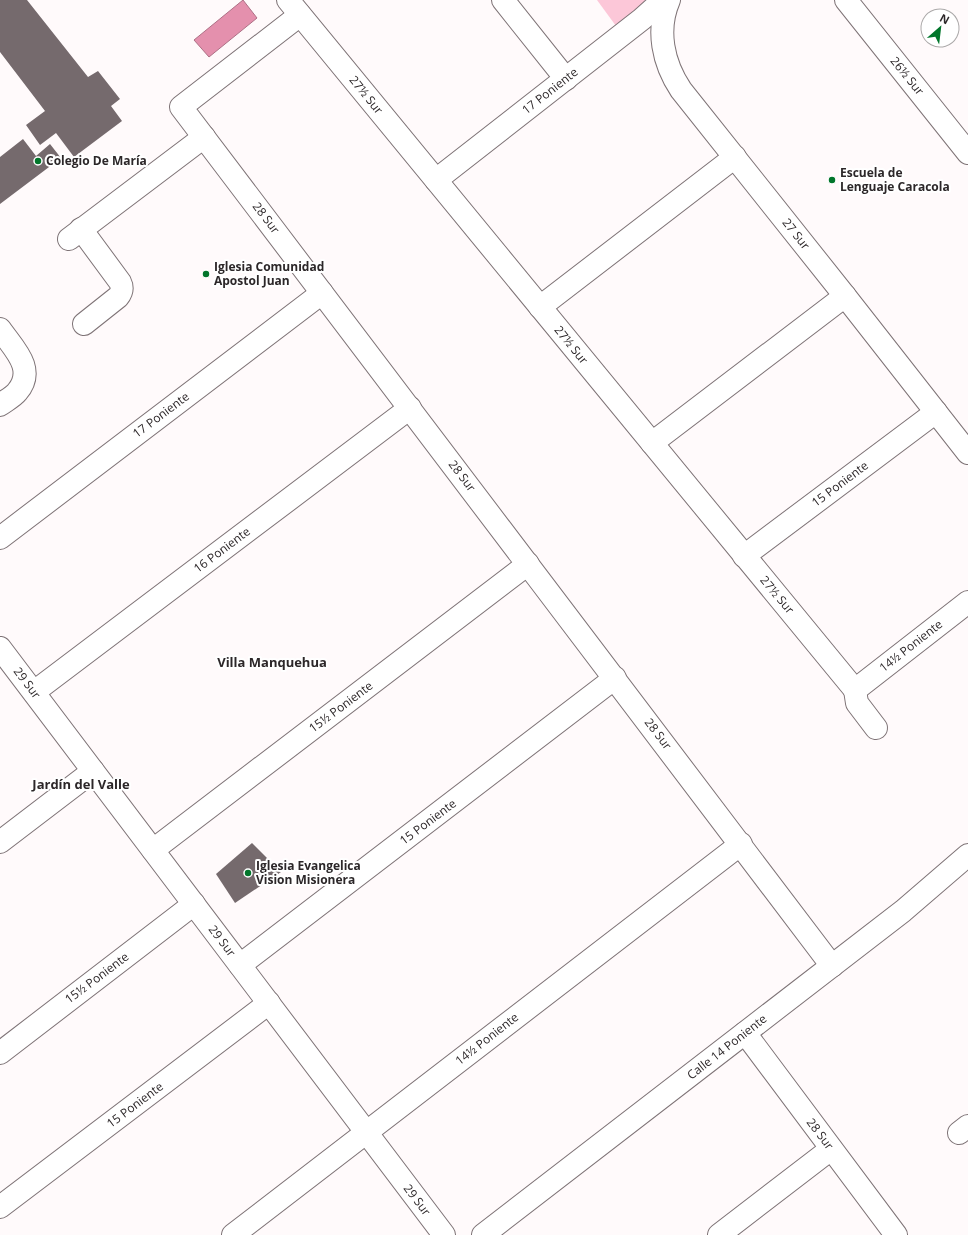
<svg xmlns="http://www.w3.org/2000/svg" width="968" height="1235" viewBox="0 0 968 1235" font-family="'Open Sans',sans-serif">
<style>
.green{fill:#fcc7d8}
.water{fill:#e490ad;stroke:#ad7085}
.building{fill:#756a6d}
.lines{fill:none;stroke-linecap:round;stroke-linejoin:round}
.street-casing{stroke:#7e7376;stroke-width:24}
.secondary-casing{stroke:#7e7376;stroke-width:24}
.street{stroke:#fff;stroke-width:22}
.secondary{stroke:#fff;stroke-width:22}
.poi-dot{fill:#01762b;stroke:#fff;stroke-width:1.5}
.labels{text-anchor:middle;stroke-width:4;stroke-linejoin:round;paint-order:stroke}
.street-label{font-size:12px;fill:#2c2729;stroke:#fff}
.poi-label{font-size:12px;font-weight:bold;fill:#2c2729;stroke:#fff;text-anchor:start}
.neighbourhood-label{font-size:13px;font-weight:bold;fill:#2c2729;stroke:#fff}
</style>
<rect width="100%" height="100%" fill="#fffafb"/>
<path class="green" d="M 597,0 L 645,0 L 644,3 L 616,26 Z"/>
<path class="water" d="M 243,0 L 257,18 L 209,57 L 194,40 Z"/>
<g class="building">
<path d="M 0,0 L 27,0 L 88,77 L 98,71 L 120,99 L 111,106 L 122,121 L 74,157 L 56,133 L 40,145 L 26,125 L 45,111 L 0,52 Z"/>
<path d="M 23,139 L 36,156 L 50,144 L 61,158 L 0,204 L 0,157 Z"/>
<path d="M 252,843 L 281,872 L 235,903 L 216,874 Z"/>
</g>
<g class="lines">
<defs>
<g id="street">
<path d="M 288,0 L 855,690"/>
<path d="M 503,0 L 566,79"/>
<path d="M 846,0 L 968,153"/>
<path d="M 300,15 L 181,107 L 832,966"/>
<path d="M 436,180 L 642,19 L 663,0"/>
<path d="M 81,229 L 120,282 C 123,288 122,292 118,297 L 84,324"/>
<path d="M 69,239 L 204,137"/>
<path d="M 540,307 L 735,157"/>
<path d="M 0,329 C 13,348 37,369 17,392 C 13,397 5,401 0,405"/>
<path d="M 652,443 L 845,296"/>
<path d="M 0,538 L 322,293"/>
<path d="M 744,556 L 936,412"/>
<path d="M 855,690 L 968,602"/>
<path d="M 855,690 L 857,703 L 876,728"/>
<path d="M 34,692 L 410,408"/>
<path d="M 0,842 L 93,771"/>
<path d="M 153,850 L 528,564"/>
<path d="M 240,965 L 615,678"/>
<path d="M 745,1033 L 896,1235"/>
<path d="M 0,1053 L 194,904"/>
<path d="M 959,1133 L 968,1126"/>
<path d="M 0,1207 L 269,1003"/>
<path d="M 233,1235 L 741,844"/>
<path d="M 719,1235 L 831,1149"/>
</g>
<g id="secondary">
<path d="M 669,0 C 656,30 663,63 681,90 L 845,296 L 968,453"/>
<path d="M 0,648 L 444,1235"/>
<path d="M 483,1235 L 903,911 L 968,855"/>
</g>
</defs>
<use href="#street" class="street-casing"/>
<use href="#secondary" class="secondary-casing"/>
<use href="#street" class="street"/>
<use href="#secondary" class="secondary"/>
</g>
<g class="poi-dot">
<circle cx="38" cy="161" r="4"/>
<circle cx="832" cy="180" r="4"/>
<circle cx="206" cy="274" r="4"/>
<circle cx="248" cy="873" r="4"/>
</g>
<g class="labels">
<g class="street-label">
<text transform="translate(907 76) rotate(51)" y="4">26½ Sur</text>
<text transform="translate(550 91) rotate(-38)" y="4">17 Poniente</text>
<text transform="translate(366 95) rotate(51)" y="4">27½ Sur</text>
<text transform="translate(266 218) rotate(53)" y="4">28 Sur</text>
<text transform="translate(796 234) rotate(52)" y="4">27 Sur</text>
<text transform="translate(571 345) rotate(51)" y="4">27½ Sur</text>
<text transform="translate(161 415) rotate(-37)" y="4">17 Poniente</text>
<text transform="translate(462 476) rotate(53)" y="4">28 Sur</text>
<text transform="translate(840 484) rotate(-37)" y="4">15 Poniente</text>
<text transform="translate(222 550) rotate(-37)" y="4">16 Poniente</text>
<text transform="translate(777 595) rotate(50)" y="4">27½ Sur</text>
<text transform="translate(911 646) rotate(-38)" y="4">14½ Poniente</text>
<text transform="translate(27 683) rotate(53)" y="4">29 Sur</text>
<text transform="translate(341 707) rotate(-37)" y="4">15½ Poniente</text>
<text transform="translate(658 734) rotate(53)" y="4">28 Sur</text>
<text transform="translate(428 822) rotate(-37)" y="4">15 Poniente</text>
<text transform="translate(222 941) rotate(53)" y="4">29 Sur</text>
<text transform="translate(97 978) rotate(-37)" y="4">15½ Poniente</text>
<text transform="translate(487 1039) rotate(-38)" y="4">14½ Poniente</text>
<text transform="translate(727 1047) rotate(-38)" y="4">Calle 14 Poniente</text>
<text transform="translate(135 1105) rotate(-37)" y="4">15 Poniente</text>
<text transform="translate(820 1134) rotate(53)" y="4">28 Sur</text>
<text transform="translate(417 1200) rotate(53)" y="4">29 Sur</text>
</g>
<g class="poi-label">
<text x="46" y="165">Colegio De María</text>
<text x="840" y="177">Escuela de<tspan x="840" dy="14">Lenguaje Caracola</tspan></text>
<text x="214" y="271">Iglesia Comunidad<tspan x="214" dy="14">Apostol Juan</tspan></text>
<text x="256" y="870">Iglesia Evangelica<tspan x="256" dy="14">Vision Misionera</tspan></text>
</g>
<g class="neighbourhood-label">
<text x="272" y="667">Villa Manquehua</text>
<text x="81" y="789">Jardín del Valle</text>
</g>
</g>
<g transform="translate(940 28) rotate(28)"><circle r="19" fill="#ffffff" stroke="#aba9a9"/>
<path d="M0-3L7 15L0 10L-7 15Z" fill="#01762b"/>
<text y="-6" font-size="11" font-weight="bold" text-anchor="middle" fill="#2c2729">N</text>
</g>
</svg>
